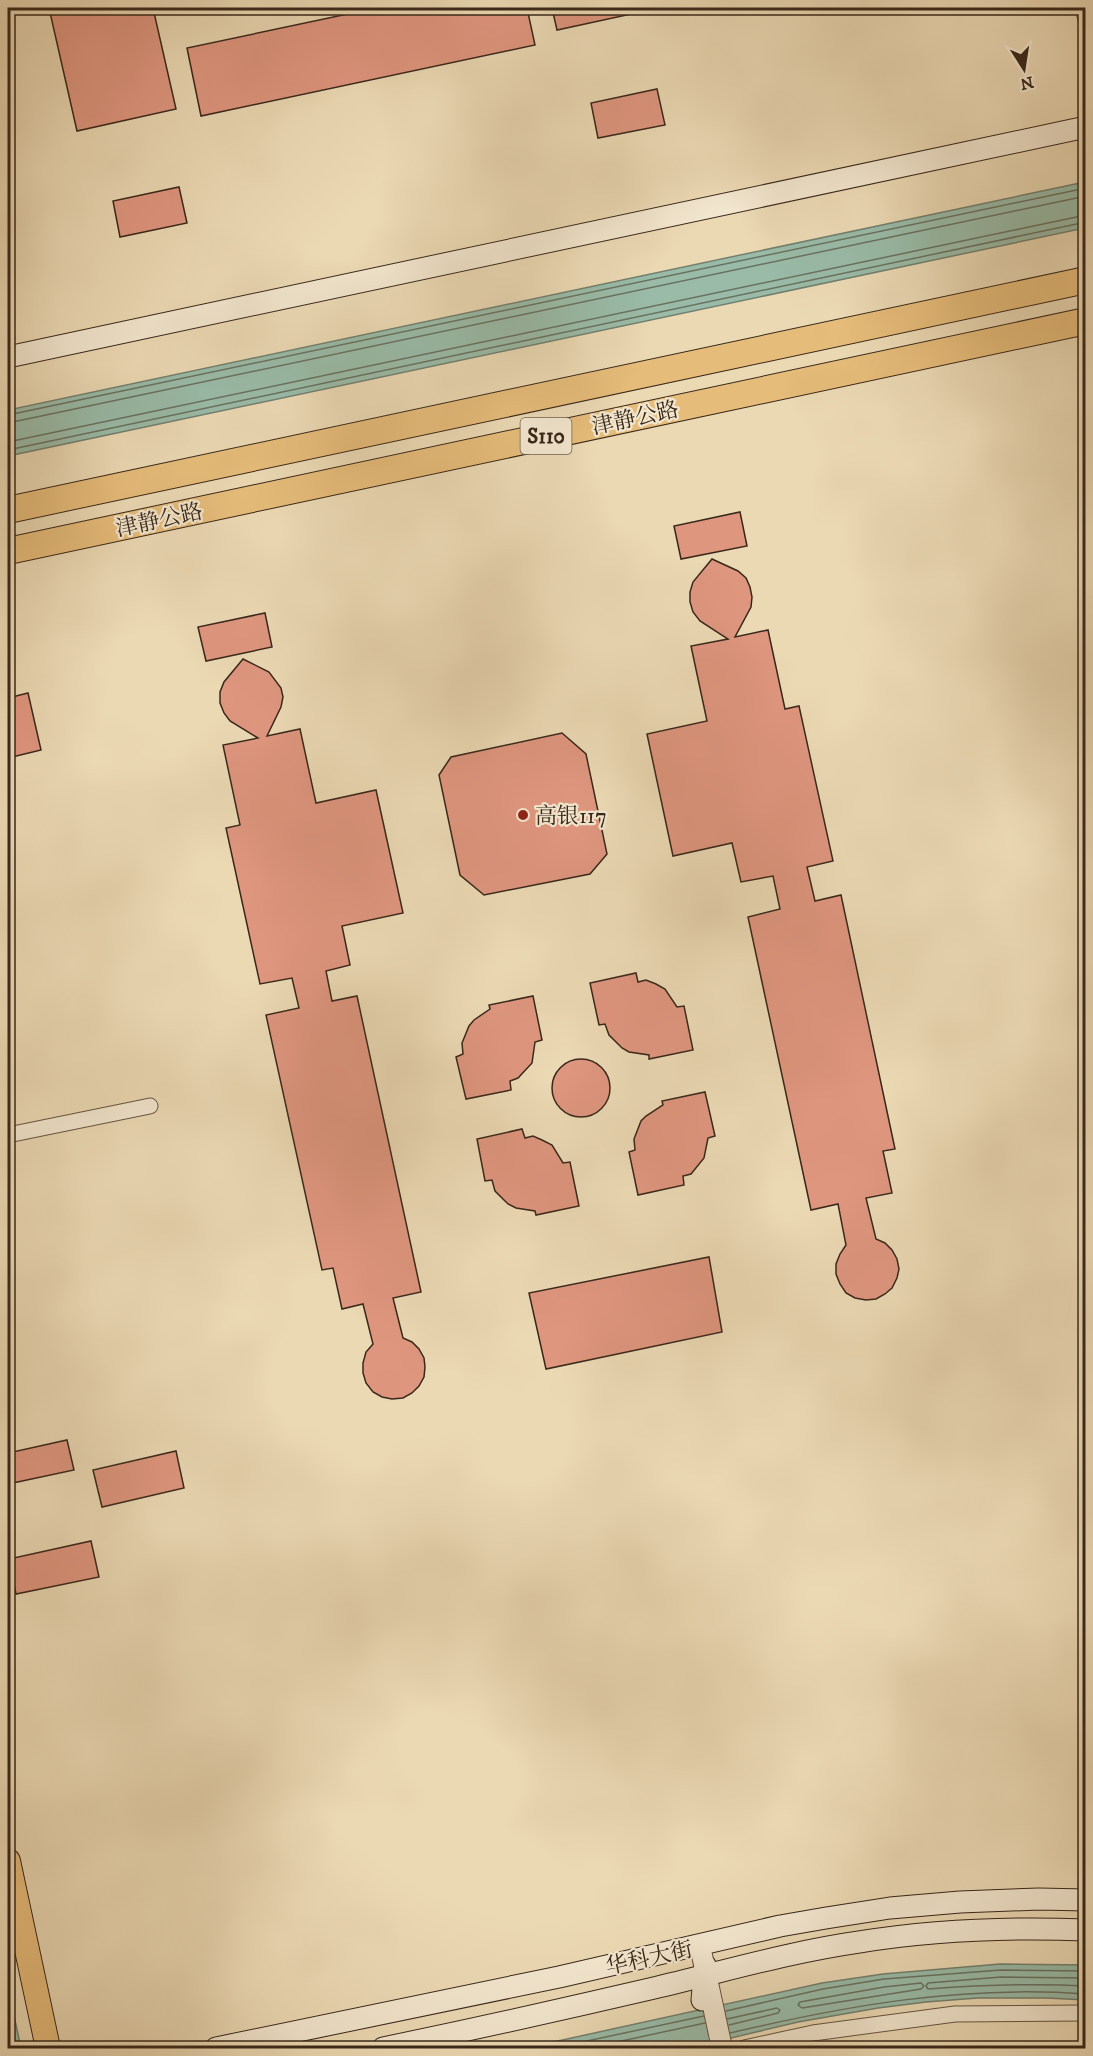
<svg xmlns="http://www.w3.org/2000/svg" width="1093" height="2056" viewBox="0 0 1093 2056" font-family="'IM FELL DW Pica','Noto Serif SC',serif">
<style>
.water{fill:#99bba8;stroke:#73806f;stroke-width:1.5}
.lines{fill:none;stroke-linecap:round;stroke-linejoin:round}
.shore{stroke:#697261;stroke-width:1.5}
.building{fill:#df967f;stroke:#39281a;stroke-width:1.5}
.minor-casing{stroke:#665440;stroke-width:17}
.tertiary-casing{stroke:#665440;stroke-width:22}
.secondary-casing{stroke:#39281a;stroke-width:23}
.primary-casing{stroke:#39281a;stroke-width:26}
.trunk-casing{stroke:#39281a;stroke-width:28}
.minor{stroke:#f2e6ce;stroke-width:15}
.tertiary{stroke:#f2e6ce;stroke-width:20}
.secondary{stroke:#f2e6ce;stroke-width:21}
.primary{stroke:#e6bc7a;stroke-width:24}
.trunk{stroke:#e6bc7a;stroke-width:26}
.poi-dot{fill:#8f2418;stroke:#f2e6ce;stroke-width:2}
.labels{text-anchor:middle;stroke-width:4.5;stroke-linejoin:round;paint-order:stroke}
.shield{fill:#f2e6ce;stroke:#706150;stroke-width:1.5}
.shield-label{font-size:21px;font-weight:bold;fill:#39281a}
.street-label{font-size:22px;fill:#39281a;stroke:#f2e6ce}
.poi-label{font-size:22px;fill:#39281a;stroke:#f2e6ce;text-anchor:start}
</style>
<rect width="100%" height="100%" fill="#ebd9b4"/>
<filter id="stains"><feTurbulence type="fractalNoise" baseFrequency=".00333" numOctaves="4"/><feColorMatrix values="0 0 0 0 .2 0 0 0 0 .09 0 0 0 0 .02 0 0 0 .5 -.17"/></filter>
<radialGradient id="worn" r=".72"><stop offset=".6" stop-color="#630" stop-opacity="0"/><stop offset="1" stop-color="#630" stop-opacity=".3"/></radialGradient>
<g class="water">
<path d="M 1085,182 L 1085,228 L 8,456 L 8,410 Z"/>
<path d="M 1000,1964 L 1085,1965 L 1085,2000 L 1047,1998 L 978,1998 L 926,2002 L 878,2008 L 798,2022 L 689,2048 L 526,2048 L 822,1983 L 883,1974 Z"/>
<path d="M 8,1988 L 21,2048 L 8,2048 Z"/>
</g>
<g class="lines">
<g class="shore">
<path d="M 8,415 L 1086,188"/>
<path d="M 8,423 L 1086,196"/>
<path d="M 8,442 L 1086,215"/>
<path d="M 8,450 L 1086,222"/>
<path d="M 1086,1978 L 1001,1977 L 928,1983 L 926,1986 L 928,1989 C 981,1985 1033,1983 1086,1986"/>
<path d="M 921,1983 L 924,1986 L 921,1989 L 802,2008 L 798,2005 L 800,2002 L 884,1987 Z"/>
<path d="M 726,2011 L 823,1989 L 884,1979 L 1001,1970 L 1086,1971"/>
<path d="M 727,2019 L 777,2008 L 780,2010 L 778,2013 L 729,2025"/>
<path d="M 730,2033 C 849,2005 963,1985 1086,1994"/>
<path d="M 554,2048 L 704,2016"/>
<path d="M 589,2048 L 705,2023"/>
</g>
</g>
<g class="building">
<path d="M 49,8 L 153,8 L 176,109 L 77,131 Z"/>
<path d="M 376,8 L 527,8 L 535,45 L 201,116 L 187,48 Z"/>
<path d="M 552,8 L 635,8 L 636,13 L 557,30 Z"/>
<path d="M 657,89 L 665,125 L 598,138 L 591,103 Z"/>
<path d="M 179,187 L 187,223 L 120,237 L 113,201 Z"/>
<path d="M 740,512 L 747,546 L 681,559 L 674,526 Z"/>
<path d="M 712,559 L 738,571 L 746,578 L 750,587 L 752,597 L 751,607 L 735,637 L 768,630 L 785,709 L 799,706 L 833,861 L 807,867 L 815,901 L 841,895 L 895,1149 L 883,1151 L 892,1193 L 866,1198 L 876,1239 L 885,1243 L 892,1250 L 897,1259 L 899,1269 L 897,1278 L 892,1288 L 885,1294 L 876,1299 L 866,1300 L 855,1298 L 846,1293 L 840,1284 L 836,1274 L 836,1264 L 840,1254 L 846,1245 L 838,1204 L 811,1210 L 748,917 L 780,909 L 773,876 L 741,882 L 732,843 L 673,856 L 647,734 L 707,721 L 691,646 L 728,639 L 700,621 L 693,612 L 690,602 L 690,592 L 693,582 Z"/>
<path d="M 265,613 L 272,647 L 206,661 L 198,627 Z"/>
<path d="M 243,659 L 269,672 L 281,688 L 283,697 L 281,707 L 267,736 L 300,729 L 316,803 L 376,790 L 403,913 L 342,926 L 350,965 L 326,971 L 332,1001 L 357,996 L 421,1292 L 393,1298 L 403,1338 L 412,1342 L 419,1349 L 424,1358 L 425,1367 L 424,1377 L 419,1386 L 412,1393 L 403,1398 L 392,1399 L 382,1397 L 373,1392 L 366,1383 L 363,1373 L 363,1363 L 366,1352 L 373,1344 L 363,1304 L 342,1309 L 333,1268 L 322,1270 L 266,1015 L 299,1008 L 292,978 L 260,984 L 226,828 L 240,825 L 223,745 L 258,738 L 230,721 L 224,713 L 220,703 L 220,692 L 224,682 Z"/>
<path d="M 28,693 L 41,750 L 8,758 L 8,698 Z"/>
<path d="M 562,733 L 586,754 L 607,854 L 590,874 L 484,895 L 460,875 L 439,775 L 451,757 Z"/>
<path d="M 636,973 L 638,982 L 646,980 L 656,984 L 665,989 L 677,1007 L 684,1006 L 693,1050 L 649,1059 L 649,1055 L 629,1052 L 622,1048 L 609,1035 L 605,1024 L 599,1025 L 590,983 Z"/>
<path d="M 533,996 L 542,1040 L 535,1042 L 532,1063 L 518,1078 L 510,1081 L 511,1090 L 466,1099 L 456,1057 L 463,1054 L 462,1043 L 469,1026 L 474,1020 L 490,1009 L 489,1005 Z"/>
<circle cx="581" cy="1088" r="29"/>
<path d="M 705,1092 L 715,1136 L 708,1138 L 704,1158 L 691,1174 L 683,1176 L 684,1185 L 638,1195 L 629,1152 L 635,1150 L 634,1139 L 641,1121 L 646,1116 L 663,1105 L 662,1101 Z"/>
<path d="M 522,1129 L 525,1138 L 533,1136 L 542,1140 L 552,1145 L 563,1163 L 570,1162 L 579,1206 L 536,1215 L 535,1211 L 516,1208 L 508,1204 L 495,1191 L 492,1180 L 485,1181 L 477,1139 Z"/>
<path d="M 709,1257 L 722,1332 L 546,1369 L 529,1293 Z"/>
<path d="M 67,1440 L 74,1470 L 8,1484 L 8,1453 Z"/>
<path d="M 176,1451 L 184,1488 L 102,1507 L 93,1470 Z"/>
<path d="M 91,1541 L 99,1577 L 16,1594 L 9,1559 Z"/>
</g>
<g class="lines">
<defs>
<g id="minor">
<path d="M 1083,8 L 1086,20"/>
<path d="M 8,1135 L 150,1106"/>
<path d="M 744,2048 L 813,2033 L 955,2014 L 1086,2013"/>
</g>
<path id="tertiary" d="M 700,1946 L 722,2048"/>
<g id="secondary">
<path d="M 8,357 L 1086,127"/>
<path d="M 702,2000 L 705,1965"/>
<path d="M 216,2048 L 559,1977 L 780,1926 L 826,1918 L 890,1908 L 960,1902 L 1039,1899 L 1086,1900"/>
<path d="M 383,2048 C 474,2029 564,2009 654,1988 C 722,1972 789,1952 859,1942 C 933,1930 1010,1927 1086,1930"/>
</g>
<path id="primary" d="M 8,1861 L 48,2048"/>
<g id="trunk">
<path d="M 8,510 L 1086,280"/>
<path d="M 8,551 L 1086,321"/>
</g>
</defs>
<use href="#minor" class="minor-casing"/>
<use href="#tertiary" class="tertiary-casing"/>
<use href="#secondary" class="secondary-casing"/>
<use href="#primary" class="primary-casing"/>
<use href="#trunk" class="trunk-casing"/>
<use href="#minor" class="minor"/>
<use href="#tertiary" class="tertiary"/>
<use href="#secondary" class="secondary"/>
<use href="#primary" class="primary"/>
<use href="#trunk" class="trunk"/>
</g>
<circle class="poi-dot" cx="523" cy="815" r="6"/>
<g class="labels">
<rect class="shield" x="520.5" y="418" width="51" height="36" rx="4.5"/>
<g class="shield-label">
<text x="546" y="443">S110</text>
</g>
<g class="street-label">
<text transform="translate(635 417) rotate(-12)" y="8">津静公路</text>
<text transform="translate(159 519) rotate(-12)" y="8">津静公路</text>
<text transform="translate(649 1957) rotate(-12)" y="8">华科大街</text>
</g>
<g class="poi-label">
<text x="535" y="823">高银117</text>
</g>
</g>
<rect width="1093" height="2056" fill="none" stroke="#ebd9b4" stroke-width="30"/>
<rect x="9" y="9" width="1075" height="2038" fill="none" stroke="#39281a" stroke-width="3"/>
<rect x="15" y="15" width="1063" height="2026" fill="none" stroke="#39281a" stroke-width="1.5"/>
<g transform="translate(1024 69) rotate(168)" stroke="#f2e6ce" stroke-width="4.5" paint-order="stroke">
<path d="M0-4.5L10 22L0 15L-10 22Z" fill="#39281a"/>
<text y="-9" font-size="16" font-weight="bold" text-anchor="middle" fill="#39281a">N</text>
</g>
<rect width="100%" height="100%" filter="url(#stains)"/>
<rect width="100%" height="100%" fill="url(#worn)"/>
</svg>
